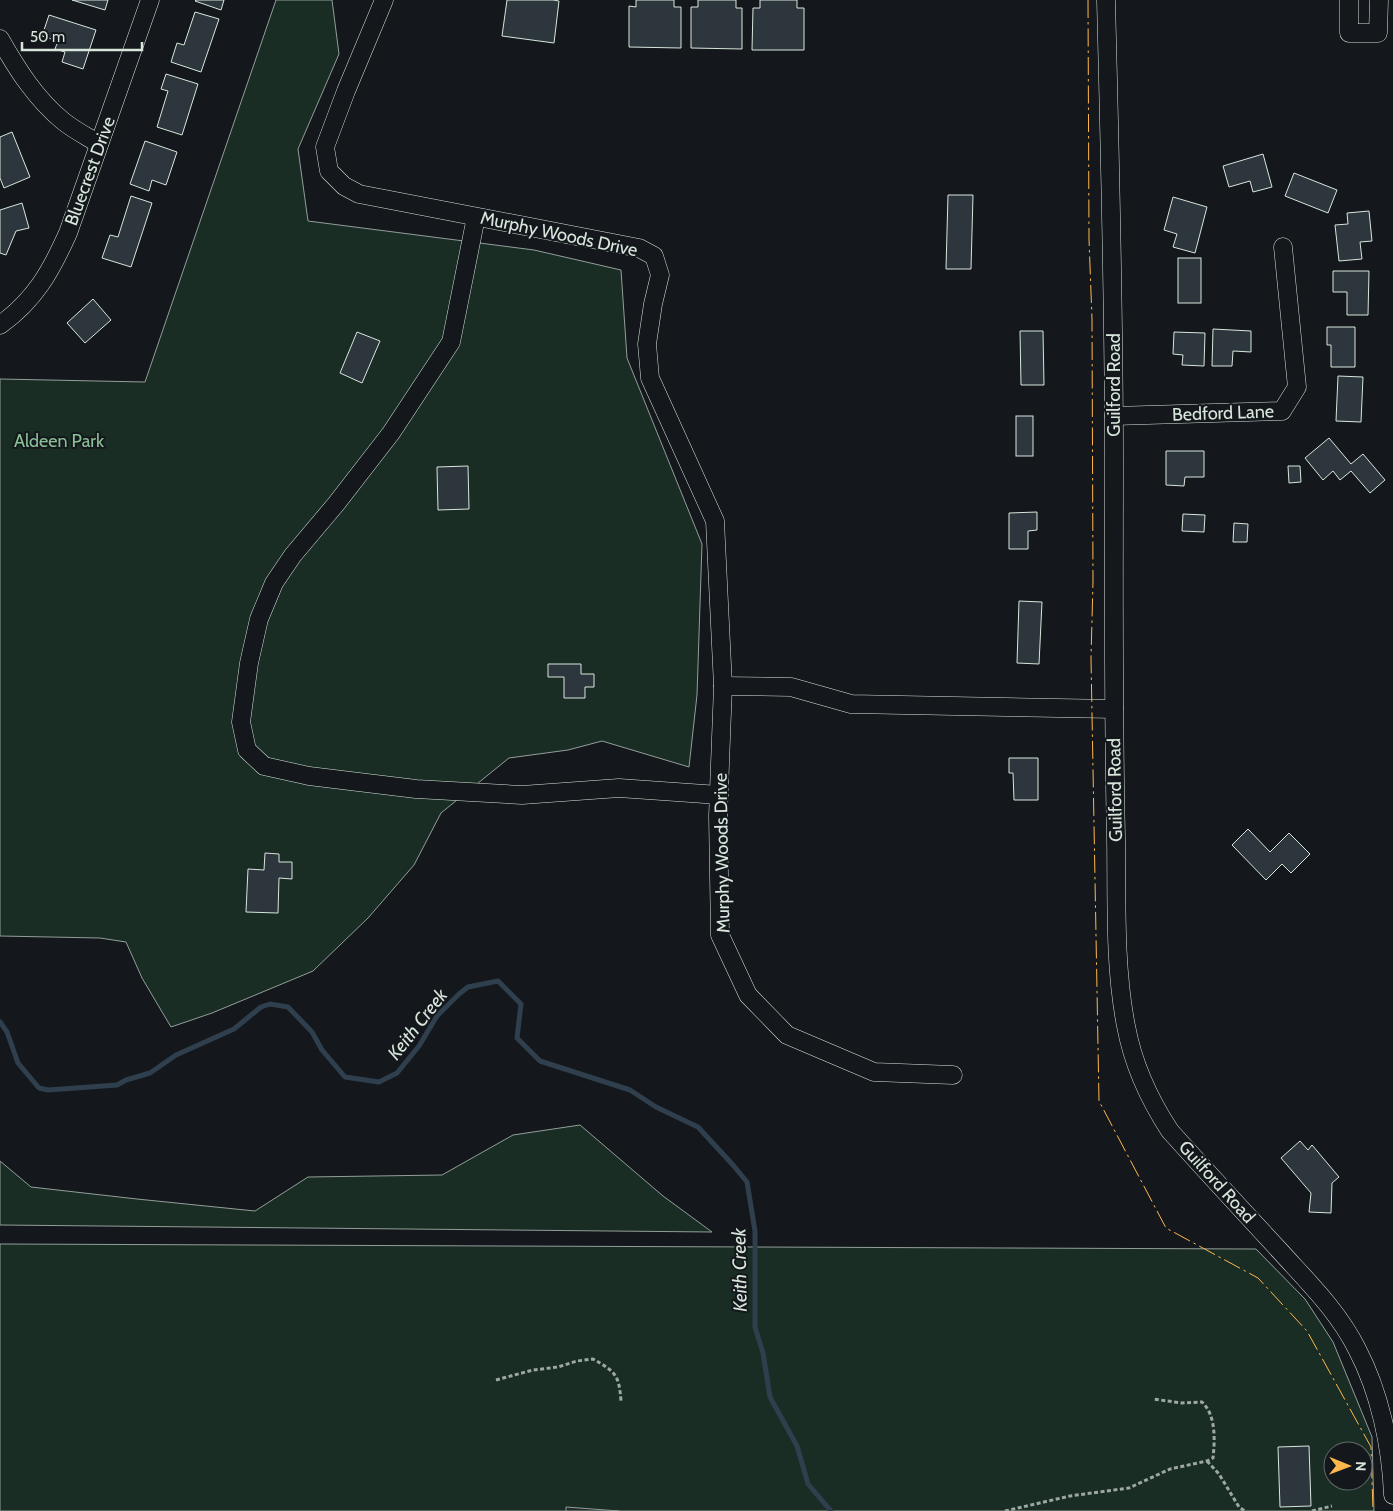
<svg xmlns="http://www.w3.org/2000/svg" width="1393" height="1511" viewBox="0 0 1393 1511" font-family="Cabin,sans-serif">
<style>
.green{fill:#1a2d24;stroke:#939e99;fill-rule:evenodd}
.parking{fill:#24282b;stroke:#939e99}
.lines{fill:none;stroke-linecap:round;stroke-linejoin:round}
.stream{stroke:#2f3f4d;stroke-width:5}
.building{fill:#2c363c;stroke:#d8e6dc}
.minor-casing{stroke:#d8e6dc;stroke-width:19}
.path{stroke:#9da8a2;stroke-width:3;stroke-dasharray:4 2.5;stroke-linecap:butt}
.minor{stroke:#14181c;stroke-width:18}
.power{stroke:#ffb74d;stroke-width:1;stroke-dasharray:18 4 2.5 4;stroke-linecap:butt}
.labels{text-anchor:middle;stroke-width:4;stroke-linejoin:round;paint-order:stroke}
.street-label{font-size:18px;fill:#d8e6dc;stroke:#14181c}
.park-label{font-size:18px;fill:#8ac095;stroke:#14181c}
.water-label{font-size:19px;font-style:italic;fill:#d8e6dc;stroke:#14181c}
</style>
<rect width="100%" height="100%" fill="#14181c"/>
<g class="green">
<path d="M 276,0 L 332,0 L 339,54 L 298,149 L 308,221 L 534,250 L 621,270 L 627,358 L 702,544 L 697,695 L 689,767 L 602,741 L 568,750 L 509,758 L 441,813 L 414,865 L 368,918 L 313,971 L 212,1013 L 171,1027 L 142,978 L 126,942 L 100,938 L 0,936 L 0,379 L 145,382 Z"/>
<path d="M 580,1125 L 663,1196 L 712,1232 L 0,1225 L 0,1161 L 31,1187 L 137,1199 L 255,1211 L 308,1177 L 442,1175 L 513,1135 Z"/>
<path d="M 0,1244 L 1256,1249 L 1305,1299 L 1333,1342 L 1372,1437 L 1374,1511 L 0,1511 ZM 1333,1451 L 1363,1451 L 1363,1481 L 1333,1481 Z"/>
</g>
<path class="parking" d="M 566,1507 L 619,1511 L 566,1511 Z"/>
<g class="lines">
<path class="stream" d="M 0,1022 L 7,1032 L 18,1063 L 39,1088 L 48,1090 L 117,1085 L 126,1080 L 150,1073 L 176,1055 L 234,1029 L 261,1007 L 270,1004 L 288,1007 L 312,1032 L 322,1050 L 345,1077 L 379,1082 L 397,1073 L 419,1046 L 437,1016 L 459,994 L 468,987 L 498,981 L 521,1004 L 517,1038 L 540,1061 L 630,1090 L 656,1107 L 698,1127 L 733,1165 L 747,1182 L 755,1231 L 755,1327 L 763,1353 L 770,1397 L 797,1446 L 808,1484 L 831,1511"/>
</g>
<g class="building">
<path d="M 72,0 L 108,0 L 105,10 Z"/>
<path d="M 196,0 L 224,0 L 221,10 L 195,1 Z"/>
<path d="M 507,0 L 553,0 L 559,1 L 554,43 L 502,36 Z"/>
<path d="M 636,0 L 674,0 L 674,7 L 681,7 L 681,48 L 629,47 L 629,6 L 636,7 Z"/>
<path d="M 698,0 L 736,0 L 736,8 L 742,8 L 742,49 L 691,48 L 691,7 L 698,7 Z"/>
<path d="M 760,0 L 797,0 L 797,8 L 804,8 L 804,50 L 752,50 L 753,8 L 760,8 Z"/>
<path d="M 195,12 L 219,19 L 201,72 L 171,62 L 177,43 L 184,45 Z"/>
<path d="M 49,15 L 96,30 L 83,69 L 62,62 L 65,52 L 55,49 L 58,41 L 42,36 Z"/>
<path d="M 166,74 L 198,84 L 182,135 L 157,127 L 168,91 L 161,89 Z"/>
<path d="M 12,132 L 30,177 L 4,188 L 0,178 L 0,137 Z"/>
<path d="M 145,141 L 177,152 L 166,185 L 152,180 L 149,191 L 130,184 Z"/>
<path d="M 1263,154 L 1272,187 L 1253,192 L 1250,181 L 1229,187 L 1223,166 Z"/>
<path d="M 1294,173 L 1337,190 L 1328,213 L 1285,196 Z"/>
<path d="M 948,195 L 973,195 L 971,269 L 946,269 Z"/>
<path d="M 131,196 L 152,203 L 131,267 L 102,258 L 110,235 L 118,237 Z"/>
<path d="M 1173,197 L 1207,207 L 1195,253 L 1173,247 L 1177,234 L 1164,230 Z"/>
<path d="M 22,203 L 29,228 L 16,231 L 6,255 L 0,253 L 0,210 Z"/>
<path d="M 1369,211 L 1372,241 L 1360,242 L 1362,259 L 1339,261 L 1335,225 L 1348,224 L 1347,213 Z"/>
<rect x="1178" y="258" width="23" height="45"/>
<path d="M 1333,271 L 1369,271 L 1368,315 L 1347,315 L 1347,292 L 1333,292 Z"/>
<path d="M 93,299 L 111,320 L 85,343 L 67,323 Z"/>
<path d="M 1327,327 L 1355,327 L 1355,367 L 1331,367 L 1331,345 L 1327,345 Z"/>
<path d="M 1213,329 L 1251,331 L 1251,352 L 1233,351 L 1232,366 L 1212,366 Z"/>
<path d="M 1020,331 L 1043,331 L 1044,385 L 1021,385 Z"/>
<path d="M 357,332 L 380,341 L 362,383 L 340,373 Z"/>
<path d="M 1174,332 L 1205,333 L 1204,366 L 1182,365 L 1183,355 L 1173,354 Z"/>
<path d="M 1338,376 L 1363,377 L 1361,422 L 1336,421 Z"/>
<rect x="1016" y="416" width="17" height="40"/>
<path d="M 1329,438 L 1351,464 L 1363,454 L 1385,480 L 1370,493 L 1351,471 L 1340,480 L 1333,471 L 1323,480 L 1305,458 Z"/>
<path d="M 1166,451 L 1204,451 L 1204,477 L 1185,477 L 1184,486 L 1166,485 Z"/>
<path d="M 468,466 L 469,509 L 438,510 L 437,467 Z"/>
<path d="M 1288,466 L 1300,466 L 1301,482 L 1289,483 Z"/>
<path d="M 1037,512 L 1037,530 L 1028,531 L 1028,549 L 1009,549 L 1009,513 Z"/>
<path d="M 1183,514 L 1205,515 L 1204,532 L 1182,531 Z"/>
<path d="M 1234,523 L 1248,524 L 1247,542 L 1233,542 Z"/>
<path d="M 1019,601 L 1042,602 L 1039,664 L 1017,663 Z"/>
<path d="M 548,664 L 581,664 L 581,674 L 594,674 L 594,687 L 585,687 L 585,698 L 564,698 L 564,677 L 548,677 Z"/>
<path d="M 1009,758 L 1038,758 L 1038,800 L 1014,800 L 1013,773 L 1009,773 Z"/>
<path d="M 1248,829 L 1270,852 L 1289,833 L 1310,854 L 1291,873 L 1282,864 L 1266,880 L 1232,845 Z"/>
<path d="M 265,853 L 279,854 L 279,862 L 292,862 L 292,879 L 279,878 L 278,913 L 246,912 L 248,869 L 264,870 Z"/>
<path d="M 1300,1141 L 1308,1150 L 1312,1145 L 1339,1177 L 1332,1183 L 1331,1213 L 1309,1212 L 1311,1193 L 1281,1158 Z"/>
<path d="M 1309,1446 L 1311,1506 L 1280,1507 L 1278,1447 Z"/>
</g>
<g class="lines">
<defs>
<g id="minor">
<path d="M 384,0 L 346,91 L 325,147 L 329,171 L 344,186 L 359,194 L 639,248 L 654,256 L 660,275 L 653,304 L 647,344 L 650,378 L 715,521 L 723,686 L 718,816 L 720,935 L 748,995 L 787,1035 L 874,1072 L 953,1075"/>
<path d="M 1106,0 C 1110,153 1114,306 1114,459 C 1114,585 1113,711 1116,837 C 1117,898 1114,965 1126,1026 C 1133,1064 1149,1099 1170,1131 C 1206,1171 1243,1211 1280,1251 C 1308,1282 1338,1311 1357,1349 C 1380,1393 1391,1446 1393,1495"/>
<path d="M 1349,0 L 1349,33 L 1378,33 L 1379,0"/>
<path d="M 0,39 C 17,69 36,99 63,121 C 74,130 88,137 99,144"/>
<path d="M 476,217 L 451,342 L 391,433 L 336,504 L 293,555 L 274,583 L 259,619 L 249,663 L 241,722 L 247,750 L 264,766 L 309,776 L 416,789 L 522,795 L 619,788 L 719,795"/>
<path d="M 0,325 C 35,300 51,271 68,233 L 150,0"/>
<path d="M 1114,416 L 1282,411 L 1297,387 L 1283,247"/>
<path d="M 723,686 L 791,687 L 851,704 L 1114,709"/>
</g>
</defs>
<use href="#minor" class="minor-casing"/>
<g class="path">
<path d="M 496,1380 L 533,1370 L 558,1367 L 577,1361 L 593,1359 C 616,1372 619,1375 621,1401"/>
<path d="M 1207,1461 L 1219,1474 L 1239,1507 L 1245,1511"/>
<path d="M 1005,1511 L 1070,1496 L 1129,1488 L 1170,1469 L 1207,1461 L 1213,1458 C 1215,1440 1216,1415 1202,1402 L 1182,1403 L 1153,1399"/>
<path d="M 1312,1511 L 1332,1506"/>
</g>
<use href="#minor" class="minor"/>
<path class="power" d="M 1088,0 L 1089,239 L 1092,319 L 1093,581 L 1091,658 L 1099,1101 L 1166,1228 L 1258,1278 L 1307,1331 L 1371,1447 L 1373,1511"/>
</g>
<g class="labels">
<g class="street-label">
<text transform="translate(90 171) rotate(-70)" y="6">Bluecrest Drive</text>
<text transform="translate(559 234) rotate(12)" y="6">Murphy Woods Drive</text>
<text transform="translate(1114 385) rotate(-90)" y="6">Guilford Road</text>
<text transform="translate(1223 413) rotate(-2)" y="6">Bedford Lane</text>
<text transform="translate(1115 790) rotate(-91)" y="6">Guilford Road</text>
<text transform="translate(722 853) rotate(-91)" y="6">Murphy Woods Drive</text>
<text transform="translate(1217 1182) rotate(48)" y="6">Guilford Road</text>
</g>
<g class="park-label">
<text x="59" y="447">Aldeen Park</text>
</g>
<g class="water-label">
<text transform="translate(417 1024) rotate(-52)" y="7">Keith Creek</text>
<text transform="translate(739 1270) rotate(-91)" y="7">Keith Creek</text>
</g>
</g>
<g transform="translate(1348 1466) rotate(91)"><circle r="24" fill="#14181c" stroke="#626a69"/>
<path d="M0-4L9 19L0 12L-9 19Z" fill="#ffb74d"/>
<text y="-8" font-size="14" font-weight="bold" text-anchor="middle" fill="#d8e6dc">N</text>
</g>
<path d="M22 42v8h120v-8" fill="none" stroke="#d8e6dc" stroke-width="2.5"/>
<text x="30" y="42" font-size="15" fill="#d8e6dc" stroke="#14181c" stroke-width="4" paint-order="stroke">50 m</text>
</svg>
